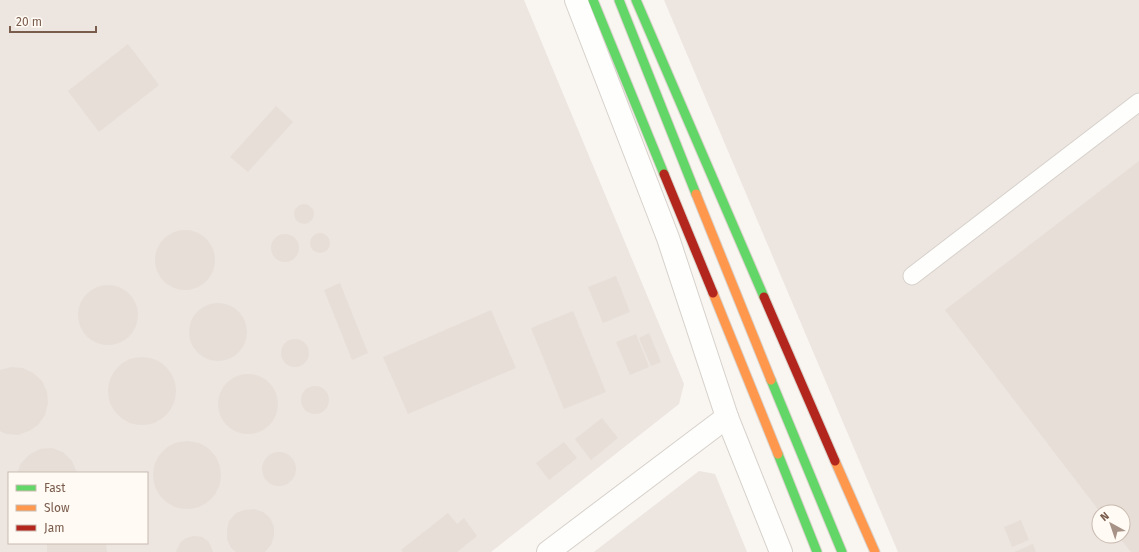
<svg xmlns="http://www.w3.org/2000/svg" width="1139" height="552" viewBox="0 0 1139 552" font-family="'Fira Sans',sans-serif">
<style>
.industrial{fill:#ede5e0;fill-rule:evenodd}
.building{fill:#e6ded7}
.lines{fill:none;stroke-linecap:round;stroke-linejoin:round}
.lane-casing{stroke:#d7d1cb;stroke-width:19}
.street-casing{stroke:#d7d1cb;stroke-width:24}
.fast-casing{stroke:#d9d2cb;stroke-width:11}
.slow-casing{stroke:#d9d2cb;stroke-width:11}
.jam-casing{stroke:#d9d2cb;stroke-width:11}
.lane{stroke:#fefefd;stroke-width:17}
.street{stroke:#fefefd;stroke-width:22}
.fast{stroke:#63d668;stroke-width:9}
.slow{stroke:#ff974d;stroke-width:9}
.jam{stroke:#b3261e;stroke-width:9}
</style>
<rect width="100%" height="100%" fill="#f9f5f0"/>
<g class="industrial">
<path d="M 0,0 L 524,0 L 684,384 L 679,404 L 491,552 L 0,552 ZM 9,473 L 147,473 L 147,543 L 9,543 Z"/>
<path d="M 664,0 L 1139,0 L 1139,552 L 898,552 ZM 1099,512 L 1123,512 L 1123,536 L 1099,536 Z"/>
<path d="M 699,471 L 715,474 L 747,552 L 594,552 Z"/>
</g>
<g class="building">
<path d="M 128,44 L 159,85 L 99,132 L 68,91 Z"/>
<path d="M 276,106 L 293,122 L 248,172 L 230,157 Z"/>
<path d="M 1139,161 L 1139,552 L 1131,552 L 1118,536 L 1123,536 L 1123,512 L 1100,512 L 945,310 Z"/>
<circle cx="304" cy="214" r="10"/>
<circle cx="185" cy="260" r="30"/>
<circle cx="320" cy="243" r="10"/>
<circle cx="285" cy="248" r="14"/>
<path d="M 616,276 L 630,312 L 603,323 L 588,287 Z"/>
<path d="M 340,283 L 368,353 L 352,360 L 324,290 Z"/>
<circle cx="108" cy="315" r="30"/>
<circle cx="218" cy="332" r="29"/>
<path d="M 491,310 L 516,368 L 408,414 L 383,357 Z"/>
<path d="M 573,311 L 606,392 L 564,409 L 531,328 Z"/>
<path d="M 649,333 L 661,362 L 651,366 L 639,338 Z"/>
<path d="M 636,334 L 649,367 L 630,375 L 616,342 Z"/>
<circle cx="295" cy="353" r="14"/>
<circle cx="142" cy="391" r="34"/>
<path d="M 11,367 L 23,368 L 33,373 L 42,381 L 47,392 L 48,403 L 45,415 L 38,425 L 29,431 L 18,435 L 6,434 L 0,431 L 0,370 Z"/>
<circle cx="248" cy="404" r="30"/>
<circle cx="315" cy="400" r="14"/>
<path d="M 602,418 L 618,438 L 591,460 L 575,439 Z"/>
<circle cx="187" cy="475" r="34"/>
<path d="M 564,442 L 577,458 L 549,480 L 536,463 Z"/>
<path d="M 52,448 L 63,452 L 72,461 L 77,473 L 17,473 L 21,463 L 30,454 L 40,449 Z"/>
<circle cx="279" cy="469" r="17"/>
<path d="M 254,509 L 263,512 L 270,518 L 274,526 L 274,536 L 271,545 L 265,552 L 236,552 L 231,548 L 227,539 L 227,530 L 229,521 L 236,513 L 244,510 Z"/>
<path d="M 448,513 L 457,524 L 464,518 L 477,536 L 457,552 L 403,552 L 401,550 Z"/>
<path d="M 1021,520 L 1029,540 L 1012,547 L 1004,527 Z"/>
<path d="M 194,536 L 202,537 L 209,542 L 213,552 L 176,552 L 180,543 L 186,538 Z"/>
<path d="M 47,543 L 106,543 L 107,552 L 47,552 Z"/>
<path d="M 1033,544 L 1036,552 L 1014,552 Z"/>
</g>
<g class="lines">
<defs>
<path id="lane" d="M 912,276 L 1139,102"/>
<g id="street">
<path d="M 576,0 L 668,238 L 727,417 L 781,552"/>
<path d="M 548,552 L 727,417"/>
</g>
<g id="fast">
<path d="M 593,0 L 664,174"/>
<path d="M 619,0 L 696,194"/>
<path d="M 636,0 L 764,297"/>
<path d="M 771,380 L 842,552"/>
<path d="M 778,454 L 817,552"/>
</g>
<g id="slow">
<path d="M 696,194 L 771,380"/>
<path d="M 713,293 L 778,454"/>
<path d="M 835,461 L 875,552"/>
</g>
<g id="jam">
<path d="M 664,174 L 713,293"/>
<path d="M 764,297 L 835,461"/>
</g>
</defs>
<use href="#lane" class="lane-casing"/>
<use href="#street" class="street-casing"/>
<use href="#fast" class="fast-casing"/>
<use href="#slow" class="slow-casing"/>
<use href="#jam" class="jam-casing"/>
<use href="#lane" class="lane"/>
<use href="#street" class="street"/>
<use href="#fast" class="fast"/>
<use href="#slow" class="slow"/>
<use href="#jam" class="jam"/>
</g>
<rect x="8" y="472" width="140" height="72" fill="#fffaf3" stroke="#cabbb1"/>
<rect x="16" y="485" width="20" height="6" fill="#63d668" stroke="#cabbb1"/>
<text x="44" y="492" font-size="12" fill="#7a5c4d">Fast</text>
<rect x="16" y="505" width="20" height="6" fill="#ff974d" stroke="#cabbb1"/>
<text x="44" y="512" font-size="12" fill="#7a5c4d">Slow</text>
<rect x="16" y="525" width="20" height="6" fill="#b3261e" stroke="#cabbb1"/>
<text x="44" y="532" font-size="12" fill="#7a5c4d">Jam</text>
<g transform="translate(1111 524) rotate(320)"><circle r="19" fill="#fffaf3" stroke="#cabbb1"/>
<path d="M0-3L7 15L0 10L-7 15Z" fill="#a69286"/>
<text y="-6" font-size="11" font-weight="bold" text-anchor="middle" fill="#7a5c4d">N</text>
</g>
<path d="M10 26v6h86v-6" fill="none" stroke="#7a5c4d" stroke-width="2"/>
<text x="16" y="26" font-size="12" fill="#7a5c4d" stroke="#fffaf3" stroke-width="3" paint-order="stroke">20 m</text>
</svg>
